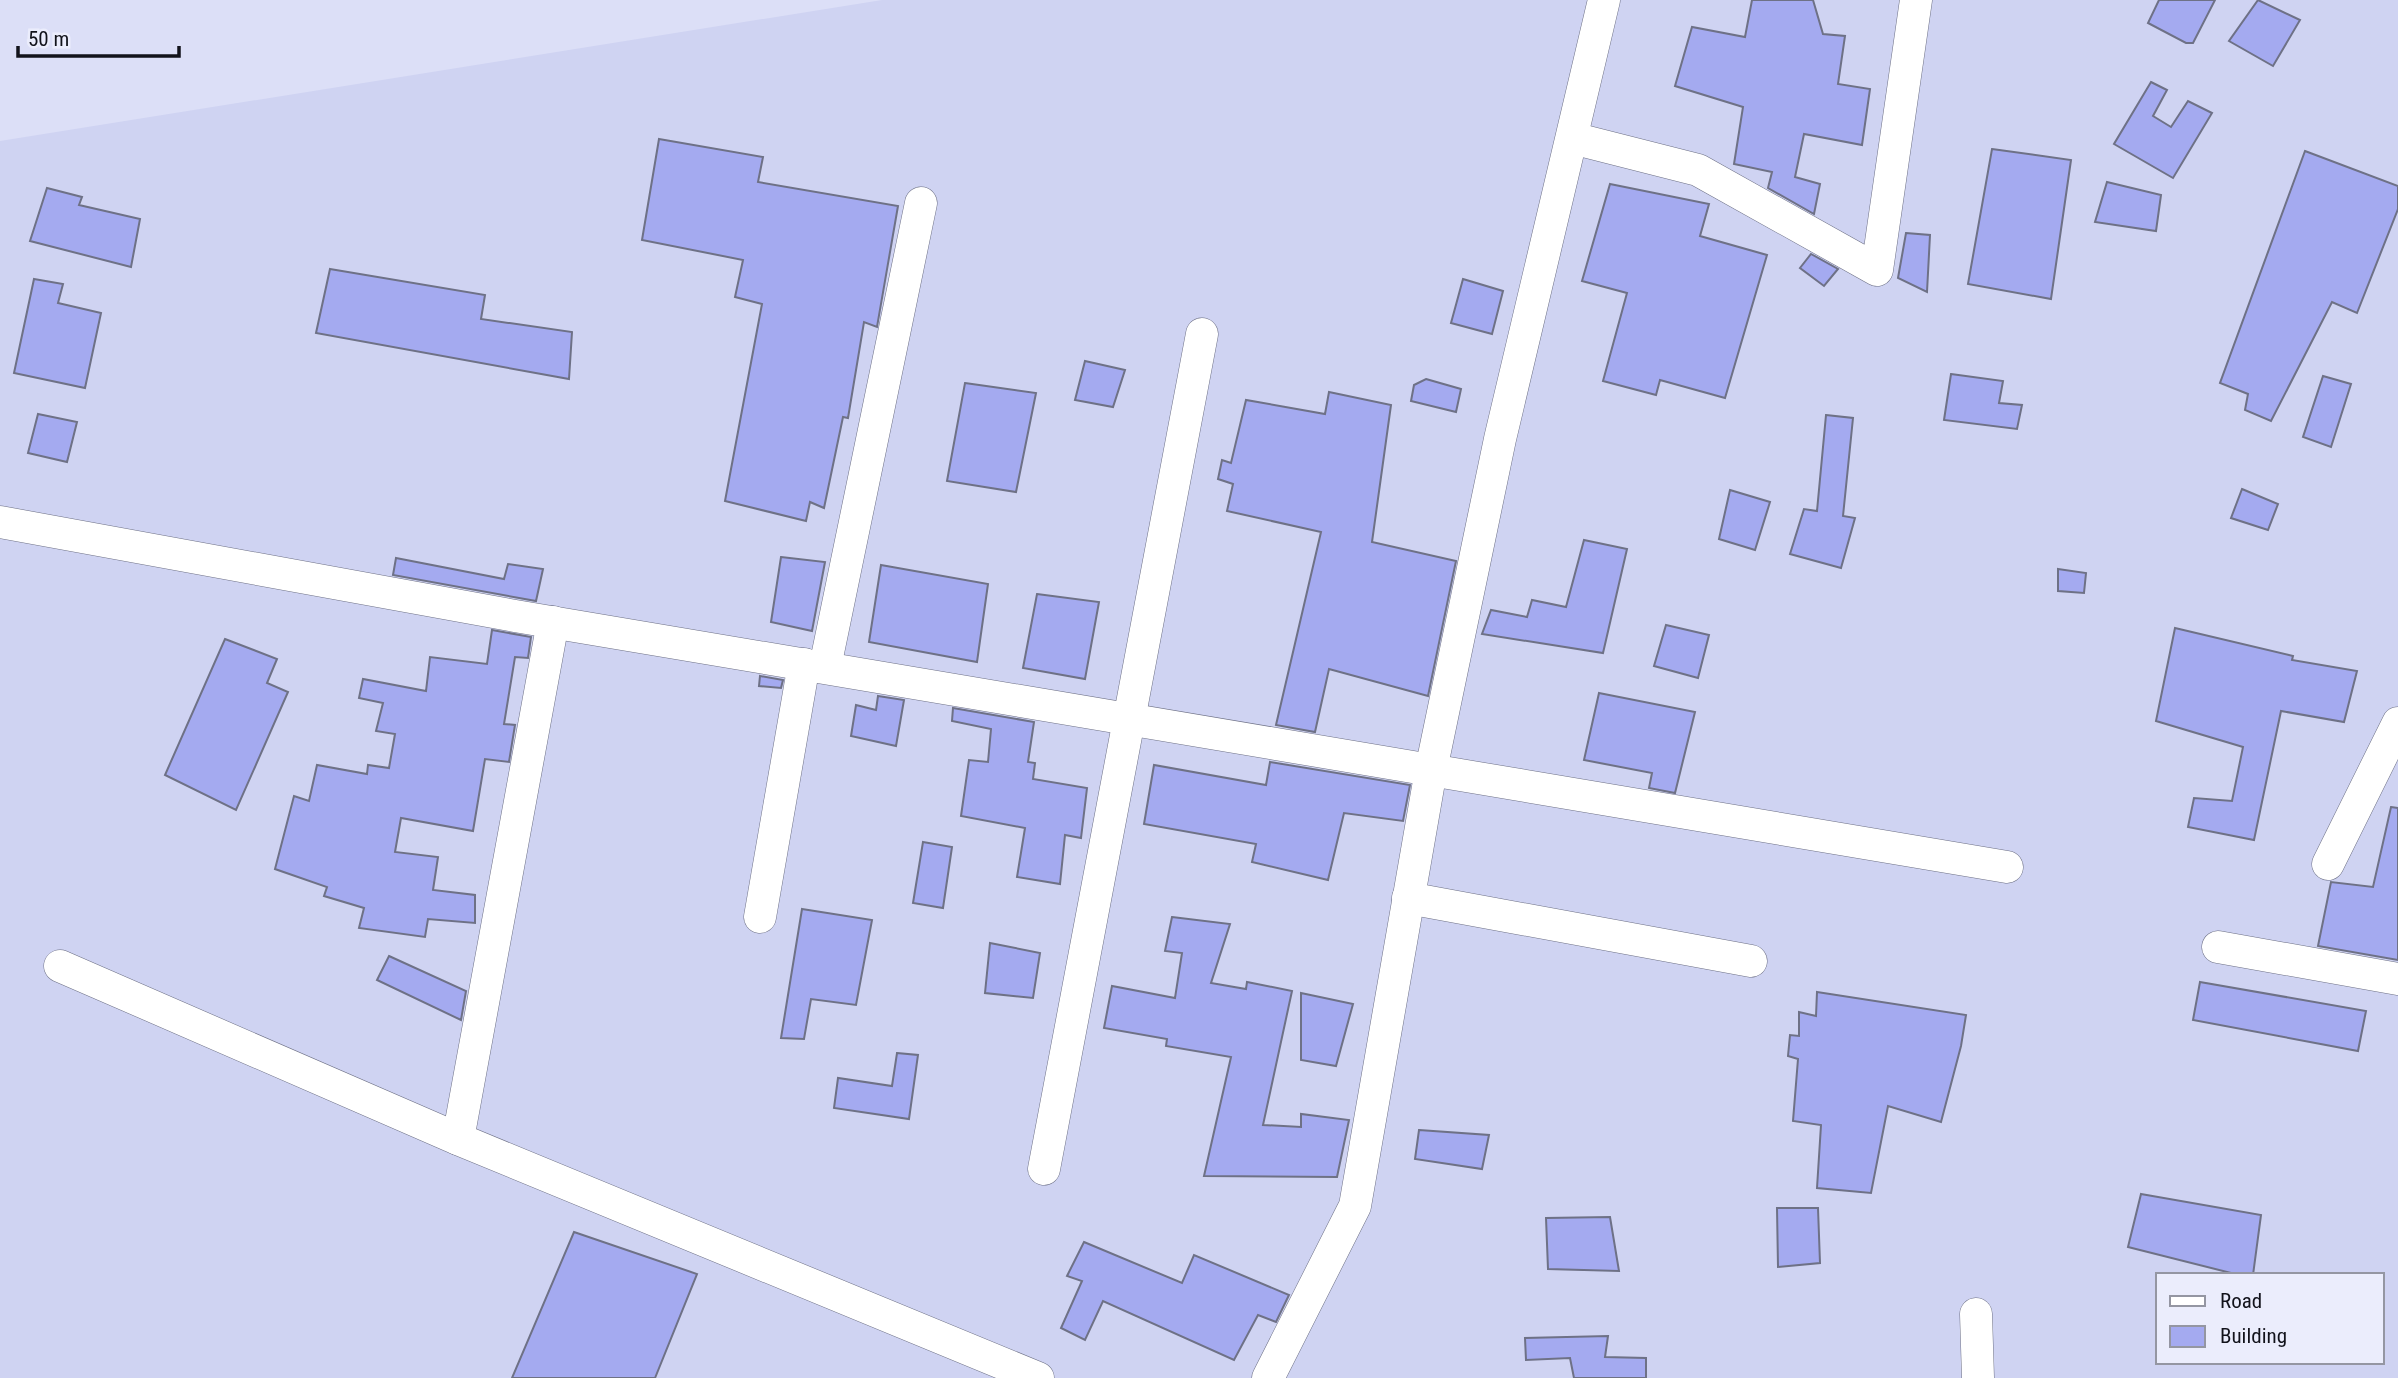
<svg xmlns="http://www.w3.org/2000/svg" width="2398" height="1378" viewBox="0 0 2398 1378" font-family="'Roboto Condensed',sans-serif">
<style>
.built{fill:#cfd3f2;fill-rule:evenodd}
.building{fill:#a4aaf0;stroke:#6e7186;stroke-width:2}
.lines{fill:none;stroke-linecap:round;stroke-linejoin:round}
.minor-casing{stroke:#6d7085;stroke-width:33}
.minor{stroke:#fff;stroke-width:32}
</style>
<rect width="100%" height="100%" fill="#dcdff7"/>
<path class="built" d="M 882,0 L 2398,0 L 2398,1378 L 0,1378 L 0,141 ZM 2158,1275 L 2382,1275 L 2382,1362 L 2158,1362 Z"/>
<g class="building">
<path d="M 1752,0 L 1813,0 L 1823,34 L 1845,36 L 1838,84 L 1870,89 L 1862,145 L 1804,134 L 1795,177 L 1820,184 L 1814,214 L 1768,188 L 1772,172 L 1734,164 L 1743,107 L 1675,86 L 1692,27 L 1745,37 Z"/>
<path d="M 2159,0 L 2215,0 L 2193,43 L 2186,43 L 2148,23 Z"/>
<path d="M 2258,0 L 2300,20 L 2273,66 L 2229,41 Z"/>
<path d="M 2151,82 L 2167,90 L 2153,116 L 2171,127 L 2188,101 L 2212,113 L 2173,178 L 2114,144 Z"/>
<path d="M 659,139 L 763,157 L 758,182 L 898,206 L 877,327 L 864,322 L 848,418 L 843,417 L 824,508 L 810,502 L 806,521 L 725,501 L 762,304 L 735,297 L 743,260 L 642,240 Z"/>
<path d="M 1992,149 L 2071,160 L 2051,299 L 1968,284 Z"/>
<path d="M 2305,151 L 2398,186 L 2398,209 L 2357,313 L 2332,302 L 2271,421 L 2245,410 L 2248,394 L 2220,383 Z"/>
<path d="M 2107,182 L 2161,195 L 2156,231 L 2095,222 Z"/>
<path d="M 1610,184 L 1709,204 L 1700,236 L 1767,255 L 1725,398 L 1660,380 L 1656,395 L 1603,381 L 1627,293 L 1582,281 Z"/>
<path d="M 47,188 L 82,197 L 79,205 L 140,219 L 131,267 L 30,241 Z"/>
<path d="M 1906,233 L 1930,235 L 1927,292 L 1898,278 Z"/>
<path d="M 1811,254 L 1838,269 L 1824,286 L 1800,268 Z"/>
<path d="M 330,269 L 485,295 L 481,319 L 572,332 L 569,379 L 316,333 Z"/>
<path d="M 34,279 L 63,284 L 58,303 L 101,313 L 85,388 L 14,373 Z"/>
<path d="M 1463,279 L 1503,291 L 1492,334 L 1451,323 Z"/>
<path d="M 1085,361 L 1125,370 L 1113,407 L 1075,400 Z"/>
<path d="M 1951,374 L 2003,381 L 1999,403 L 2022,405 L 2017,429 L 1944,420 Z"/>
<path d="M 2323,376 L 2351,384 L 2331,447 L 2303,437 Z"/>
<path d="M 1426,379 L 1461,389 L 1456,412 L 1411,401 L 1414,385 Z"/>
<path d="M 965,383 L 1036,393 L 1016,492 L 947,481 Z"/>
<path d="M 1329,392 L 1391,405 L 1372,542 L 1456,561 L 1428,696 L 1329,669 L 1315,732 L 1276,725 L 1321,532 L 1227,511 L 1233,484 L 1218,479 L 1222,460 L 1231,463 L 1246,400 L 1325,414 Z"/>
<path d="M 38,414 L 77,422 L 67,462 L 28,453 Z"/>
<path d="M 1826,415 L 1853,418 L 1843,516 L 1855,518 L 1841,568 L 1790,554 L 1804,509 L 1817,511 Z"/>
<path d="M 2242,489 L 2278,504 L 2268,530 L 2231,518 Z"/>
<path d="M 1730,490 L 1770,502 L 1755,550 L 1719,539 Z"/>
<path d="M 1584,540 L 1627,549 L 1603,653 L 1482,634 L 1491,610 L 1527,617 L 1532,600 L 1566,607 Z"/>
<path d="M 781,557 L 825,562 L 812,631 L 771,622 Z"/>
<path d="M 396,558 L 504,579 L 508,564 L 543,569 L 536,601 L 393,575 Z"/>
<path d="M 881,565 L 988,584 L 977,662 L 869,642 Z"/>
<path d="M 2058,569 L 2086,573 L 2084,593 L 2058,591 Z"/>
<path d="M 1037,594 L 1099,602 L 1085,679 L 1023,668 Z"/>
<path d="M 1666,625 L 1709,635 L 1698,678 L 1654,666 Z"/>
<path d="M 2175,628 L 2293,656 L 2292,660 L 2357,671 L 2344,722 L 2281,711 L 2254,840 L 2188,827 L 2194,798 L 2232,801 L 2243,747 L 2156,721 Z"/>
<path d="M 492,630 L 531,637 L 528,658 L 515,657 L 504,724 L 515,725 L 509,762 L 485,759 L 473,831 L 401,818 L 395,852 L 438,857 L 433,890 L 475,895 L 475,923 L 428,919 L 425,937 L 359,928 L 364,908 L 324,896 L 327,887 L 275,869 L 294,796 L 309,801 L 317,765 L 367,774 L 368,765 L 389,768 L 395,734 L 376,731 L 383,703 L 359,698 L 363,679 L 426,691 L 430,657 L 487,664 Z"/>
<path d="M 225,639 L 277,659 L 267,683 L 288,692 L 236,810 L 165,775 Z"/>
<path d="M 760,676 L 783,680 L 781,688 L 759,686 Z"/>
<path d="M 1599,693 L 1695,712 L 1675,793 L 1649,788 L 1652,773 L 1584,760 Z"/>
<path d="M 878,696 L 904,700 L 896,746 L 851,736 L 856,705 L 876,710 Z"/>
<path d="M 953,708 L 1034,722 L 1028,762 L 1035,763 L 1033,779 L 1087,788 L 1081,838 L 1065,835 L 1060,884 L 1017,877 L 1025,828 L 961,816 L 969,760 L 988,762 L 991,729 L 952,721 Z"/>
<path d="M 1270,762 L 1410,785 L 1403,821 L 1344,813 L 1328,880 L 1252,862 L 1256,844 L 1144,824 L 1154,765 L 1266,785 Z"/>
<path d="M 2391,807 L 2398,808 L 2398,960 L 2318,946 L 2331,882 L 2373,887 Z"/>
<path d="M 923,842 L 952,847 L 943,908 L 913,903 Z"/>
<path d="M 802,909 L 872,920 L 856,1005 L 811,999 L 804,1039 L 781,1038 Z"/>
<path d="M 1172,917 L 1230,924 L 1211,983 L 1246,989 L 1247,982 L 1292,991 L 1263,1125 L 1301,1127 L 1301,1114 L 1349,1120 L 1337,1177 L 1204,1176 L 1231,1057 L 1166,1046 L 1167,1039 L 1104,1028 L 1112,986 L 1175,998 L 1182,953 L 1165,951 Z"/>
<path d="M 990,943 L 1040,953 L 1033,998 L 985,993 Z"/>
<path d="M 389,956 L 466,991 L 461,1020 L 377,980 Z"/>
<path d="M 2200,982 L 2366,1011 L 2358,1051 L 2193,1020 Z"/>
<path d="M 1817,992 L 1966,1015 L 1961,1046 L 1941,1122 L 1888,1106 L 1871,1193 L 1817,1188 L 1821,1125 L 1793,1121 L 1798,1059 L 1788,1056 L 1790,1035 L 1799,1036 L 1799,1012 L 1816,1016 Z"/>
<path d="M 1301,993 L 1353,1004 L 1336,1066 L 1301,1060 Z"/>
<path d="M 897,1053 L 918,1055 L 909,1119 L 834,1108 L 838,1078 L 892,1086 Z"/>
<path d="M 1419,1130 L 1489,1135 L 1482,1169 L 1415,1159 Z"/>
<path d="M 2141,1194 L 2261,1215 L 2253,1275 L 2239,1275 L 2128,1247 Z"/>
<path d="M 1777,1208 L 1818,1208 L 1820,1263 L 1778,1267 Z"/>
<path d="M 1610,1217 L 1619,1271 L 1548,1269 L 1546,1218 Z"/>
<path d="M 574,1232 L 697,1274 L 655,1378 L 512,1378 Z"/>
<path d="M 1084,1242 L 1182,1283 L 1194,1255 L 1289,1295 L 1276,1322 L 1258,1315 L 1234,1360 L 1103,1301 L 1085,1340 L 1061,1328 L 1082,1281 L 1067,1276 Z"/>
<path d="M 1608,1336 L 1605,1357 L 1646,1358 L 1646,1378 L 1574,1378 L 1570,1358 L 1526,1360 L 1525,1338 Z"/>
</g>
<g class="lines">
<defs>
<g id="minor">
<path d="M 1572,138 L 1698,170 L 1877,270 L 1916,0"/>
<path d="M 0,522 L 515,616 L 2007,867"/>
<path d="M 825,667 L 921,203"/>
<path d="M 2328,864 L 2398,723"/>
<path d="M 1408,898 L 1751,961"/>
<path d="M 760,917 L 804,664"/>
<path d="M 2218,947 L 2398,979"/>
<path d="M 60,966 L 458,1139 L 1038,1378"/>
<path d="M 458,1139 L 553,622"/>
<path d="M 1044,1169 L 1202,334"/>
<path d="M 1976,1314 L 1978,1378"/>
<path d="M 1268,1378 L 1355,1206 L 1431,770 L 1500,439 L 1604,0"/>
</g>
</defs>
<use href="#minor" class="minor-casing"/>
<use href="#minor" class="minor"/>
</g>
<rect x="2156" y="1273" width="228" height="91" fill="#ebedfc" stroke="#9496a2" stroke-width="2"/>
<rect x="2170" y="1296" width="35" height="10" fill="#ffffff" stroke="#9496a2" stroke-width="2"/>
<text x="2220" y="1308" font-size="21" fill="#12131b">Road</text>
<rect x="2170" y="1326" width="35" height="21" fill="#a4aaf0" stroke="#9496a2" stroke-width="2"/>
<text x="2220" y="1343" font-size="21" fill="#12131b">Building</text>
<path d="M18 46v10h161v-10" fill="none" stroke="#12131b" stroke-width="3.5"/>
<text x="28" y="46" font-size="21" fill="#12131b" stroke="#ebedfc" stroke-width="5" paint-order="stroke">50 m</text>
</svg>
